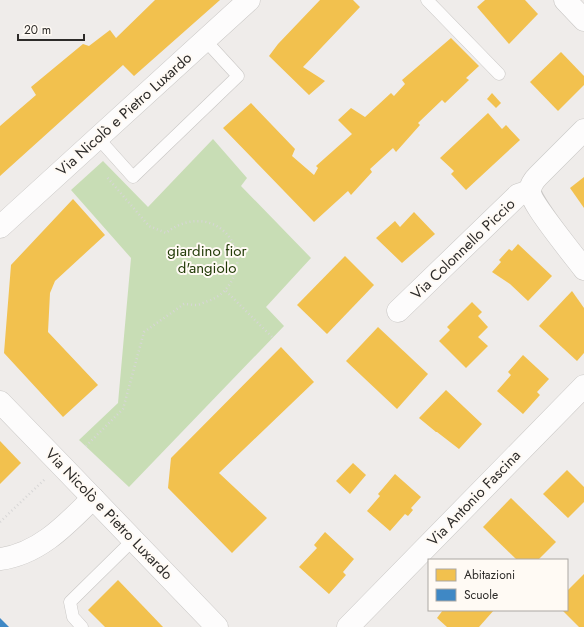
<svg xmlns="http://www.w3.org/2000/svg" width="584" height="627" viewBox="0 0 584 627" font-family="Jost,sans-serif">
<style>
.green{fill:#c8ddb5}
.homes{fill:#f2c14e}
.schools{fill:#3f88c5}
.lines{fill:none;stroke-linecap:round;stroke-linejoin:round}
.service-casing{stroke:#c9c7c5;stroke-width:13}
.minor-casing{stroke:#c9c7c5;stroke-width:23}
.path{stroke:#d7d6d6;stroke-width:2.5;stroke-dasharray:1 3;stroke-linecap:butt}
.service{stroke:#fdfcfc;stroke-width:12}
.minor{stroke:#fdfcfc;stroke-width:22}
.labels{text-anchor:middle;stroke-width:4;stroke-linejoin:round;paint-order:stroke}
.street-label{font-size:15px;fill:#2d2b29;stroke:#fffaf4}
.park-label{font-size:15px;fill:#223b07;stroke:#fffaf4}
</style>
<rect width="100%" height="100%" fill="#efecea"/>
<path class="green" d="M 213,139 L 247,178 L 241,186 L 311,258 L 266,307 L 284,326 L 129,487 L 79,440 L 118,403 L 131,258 L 71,190 L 103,161 L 148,207 Z"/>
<g class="homes">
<path d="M 155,0 L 220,0 L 134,76 L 123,65 L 0,176 L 0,126 L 36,95 L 31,87 L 83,44 L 89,46 L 110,30 L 116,38 Z"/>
<path d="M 320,0 L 353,0 L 360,7 L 303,67 L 325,81 L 309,95 L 269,56 L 278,44 Z"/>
<path d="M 485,0 L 525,0 L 538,14 L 509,44 L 477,7 Z"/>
<path d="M 451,38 L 479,66 L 466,78 L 469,80 L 445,103 L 442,100 L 418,123 L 420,125 L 396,152 L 393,148 L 370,169 L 372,172 L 351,195 L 348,191 L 314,222 L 223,128 L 251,103 L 295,149 L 292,156 L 314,175 L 318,168 L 316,166 L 352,134 L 338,120 L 351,108 L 365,117 L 391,93 L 394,96 L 405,84 L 402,80 Z"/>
<path d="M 561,52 L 584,76 L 584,85 L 558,111 L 530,82 Z"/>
<path d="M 492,93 L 501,103 L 496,108 L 487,99 Z"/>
<path d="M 488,113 L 502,129 L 506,125 L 520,140 L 466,190 L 451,174 L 454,171 L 440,158 Z"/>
<path d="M 584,177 L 584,208 L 570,188 Z"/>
<path d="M 73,199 L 105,235 L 55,281 L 50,293 L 48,332 L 98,385 L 63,417 L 4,353 L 11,265 Z"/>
<path d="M 414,212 L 435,234 L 402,263 L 376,238 L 395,221 L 400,227 Z"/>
<path d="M 518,244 L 552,276 L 528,301 L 510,284 L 492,272 L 501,262 L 499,260 L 509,249 L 512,251 Z"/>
<path d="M 345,256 L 374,285 L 327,334 L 297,305 Z"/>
<path d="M 572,291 L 584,308 L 584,353 L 577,361 L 539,326 Z"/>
<path d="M 472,302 L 482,312 L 478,316 L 488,327 L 478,337 L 488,346 L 466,368 L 439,341 L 450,330 L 447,327 Z"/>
<path d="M 378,327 L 428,374 L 397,409 L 346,361 Z"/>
<path d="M 281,347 L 314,382 L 219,473 L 267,518 L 232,553 L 168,488 L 171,458 Z"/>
<path d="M 523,355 L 549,379 L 537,392 L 540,395 L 523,414 L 497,391 L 511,375 L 508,372 Z"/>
<path d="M 446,390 L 482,424 L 459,449 L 437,432 L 436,432 L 419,418 Z"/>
<path d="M 0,441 L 21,463 L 0,484 Z"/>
<path d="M 353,463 L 366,475 L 350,494 L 336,481 Z"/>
<path d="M 567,470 L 584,487 L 584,502 L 568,518 L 543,494 Z"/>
<path d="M 395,474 L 421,497 L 411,508 L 413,510 L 408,516 L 405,514 L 390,531 L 367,511 L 380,496 L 378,494 Z"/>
<path d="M 511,498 L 556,542 L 538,560 L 517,560 L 483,527 Z"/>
<path d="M 325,532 L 354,559 L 343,572 L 346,575 L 329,594 L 299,567 L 317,548 L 314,545 Z"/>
<path d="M 584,574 L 584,627 L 579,627 L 562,610 L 567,610 L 567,591 Z"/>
<path d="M 118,580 L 163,627 L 105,627 L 88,610 Z"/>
<path d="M 443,610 L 494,610 L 479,627 L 447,627 L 437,618 Z"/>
</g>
<path class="schools" d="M 0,618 L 9,627 L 0,627 Z"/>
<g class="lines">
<defs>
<g id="service">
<path d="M 427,0 L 499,74"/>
<path d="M 98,138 L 133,177 L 238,76 L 205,40"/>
<path d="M 82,627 L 73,617 L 70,602 L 133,540"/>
</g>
<g id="minor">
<path d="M 565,0 L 584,20"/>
<path d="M 584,130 L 538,176 C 534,180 531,184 530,190 C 529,201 575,257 584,269"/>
<path d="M 0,227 L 249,0"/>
<path d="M 398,311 L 518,195 L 530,191"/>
<path d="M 0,402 L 63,467 L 217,627"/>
<path d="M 0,559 C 39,554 66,525 93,498"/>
<path d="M 348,627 L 584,386"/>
</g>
</defs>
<use href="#service" class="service-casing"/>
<use href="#minor" class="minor-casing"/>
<g class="path">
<path d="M 226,291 L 273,338"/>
<path d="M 86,446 L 123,409 L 144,332 L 184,304 C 188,304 192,305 196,305 C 200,305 204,302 208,301 C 223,296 233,284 236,268 C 237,264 239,257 237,253 C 227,219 192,212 166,233 L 149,226 L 106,176"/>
<path d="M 0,522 L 45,479"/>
</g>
<use href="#service" class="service"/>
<use href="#minor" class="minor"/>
</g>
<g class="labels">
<g class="street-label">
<text transform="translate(124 114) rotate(-42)" y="5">Via Nicolò e Pietro Luxardo</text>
<text transform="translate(463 249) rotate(-44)" y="5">Via Colonnello Piccio</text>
<text transform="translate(474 498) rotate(-46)" y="5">Via Antonio Fascina</text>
<text transform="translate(109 514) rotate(46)" y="5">Via Nicolò e Pietro Luxardo</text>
</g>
<g class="park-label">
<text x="207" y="256">giardino fior<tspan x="207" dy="17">d'angiolo</tspan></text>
</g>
</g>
<rect x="428" y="559" width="140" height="52" fill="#fffaf4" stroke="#aba7a3"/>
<rect x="436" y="569" width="20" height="12" fill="#f2c14e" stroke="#aba7a3"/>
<text x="464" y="579" font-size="12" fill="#2d2b29">Abitazioni</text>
<rect x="436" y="589" width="20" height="12" fill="#3f88c5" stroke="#aba7a3"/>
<text x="464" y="599" font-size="12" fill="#2d2b29">Scuole</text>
<path d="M18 34v6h66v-6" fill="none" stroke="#2d2b29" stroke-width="2"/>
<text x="24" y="34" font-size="12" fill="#2d2b29" stroke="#fffaf4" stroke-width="3" paint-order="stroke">20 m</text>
</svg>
